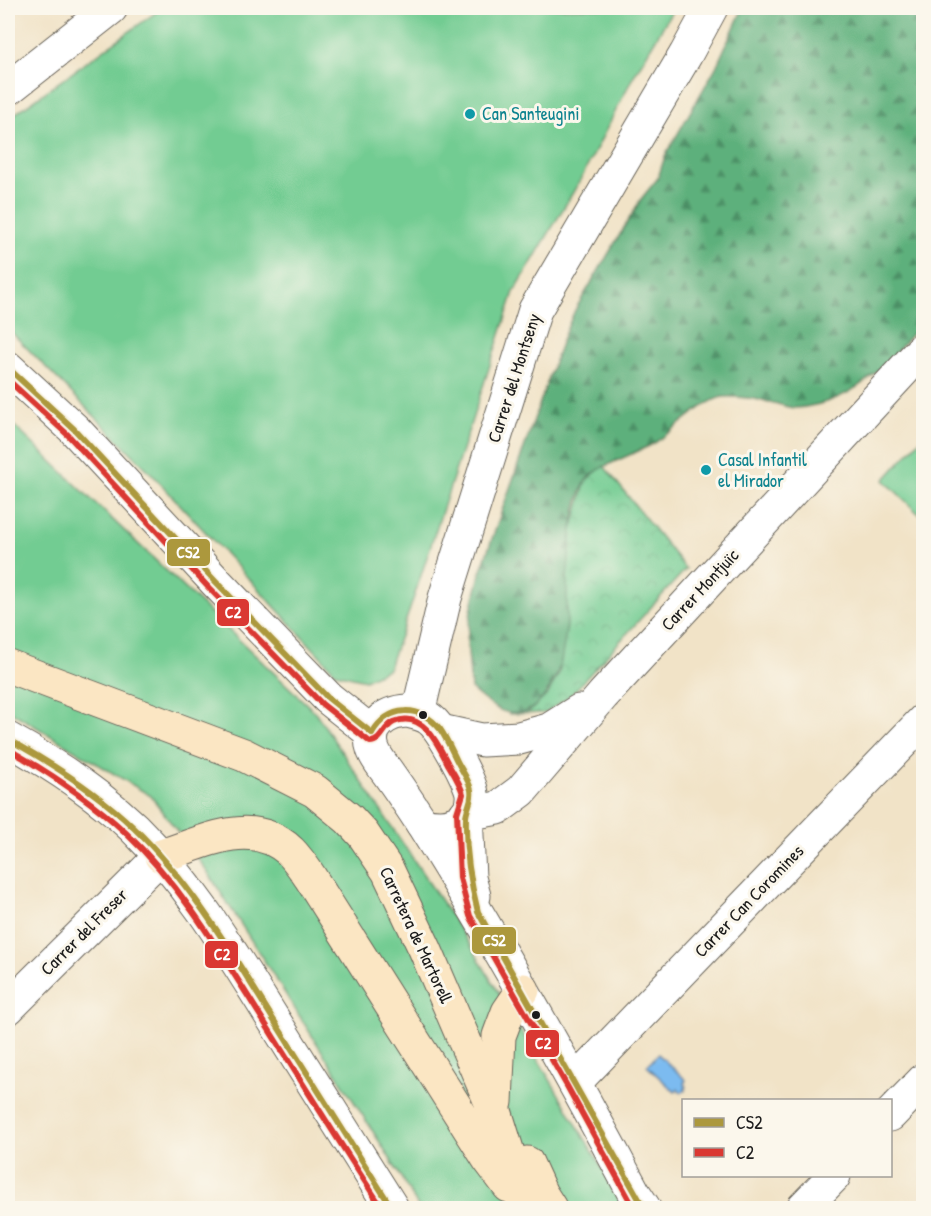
<svg xmlns="http://www.w3.org/2000/svg" width="931" height="1216" viewBox="0 0 931 1216" font-family="'Patrick Hand',sans-serif">
<style>
.grass{fill:#72cc92;stroke:#477457;stroke-width:1.5}
.forest{fill:url(#forest-firs);stroke:#3c664c;stroke-width:1.5}
.park{fill:url(#park-crowns);stroke:#477457;stroke-width:1.5}
.water{fill:#7cbbf0;stroke:#4c6c86;stroke-width:1.5}
.lines{fill:none;stroke-linecap:round;stroke-linejoin:round}
.minor-casing{stroke:#676258;stroke-width:35}
.secondary-casing{stroke:#676258;stroke-width:35}
.minor{stroke:#fff;stroke-width:33}
.secondary{stroke:#fbe6c3;stroke-width:33}
.bus-1-casing{stroke:#fbf7ec;stroke-width:10}
.bus-2-casing{stroke:#fbf7ec;stroke-width:10}
.bus-1{stroke:#ac983d;stroke-width:6}
.bus-2{stroke:#da3832;stroke-width:6}
.culture-dot{fill:#0f9aa8;stroke:#fbf7ec;stroke-width:2}
.bus-dot{fill:#1c1c1c;stroke:#fbf7ec;stroke-width:2}
.labels{text-anchor:middle;stroke-width:6;stroke-linejoin:round;paint-order:stroke}
.culture-label{font-size:18px;fill:#0d838f;stroke:#fbf7ec;text-anchor:start}
.street-label{font-size:18px;fill:#1c1c1c;stroke:#fbf7ec}
.line-badge{stroke:#fbf7ec;stroke-width:2}
.badge-label{font-size:16px;text-anchor:middle;font-weight:bold;fill:#fff}
</style>
<defs>
<pattern id="forest-firs" width="22" height="20" patternUnits="userSpaceOnUse" patternTransform="scale(1.5)"><rect width="22" height="20" fill="#5db07c"/><path d="M5 1l3.5 6h-7zM16 11l3.5 6h-7z" fill="#4c8e65"/></pattern>
<pattern id="park-crowns" width="20" height="18" patternUnits="userSpaceOnUse" patternTransform="scale(1.5)"><rect width="20" height="18" fill="#72cc92"/><path d="M2 6a3 3 0 1 1 6 0M12 15a3 3 0 1 1 6 0" fill="none" stroke="#62af7d"/></pattern>
</defs>
<rect width="100%" height="100%" fill="#fbf7ec"/>
<filter id="ink" filterUnits="userSpaceOnUse"><feTurbulence type="fractalNoise" baseFrequency=".0167" numOctaves="2"/><feDisplacementMap in="SourceGraphic" scale="12" xChannelSelector="R" yChannelSelector="G"/><feConvolveMatrix kernelMatrix="1 2 1 2 8 2 1 2 1" color-interpolation-filters="sRGB"/></filter>
<filter id="wash" filterUnits="userSpaceOnUse"><feTurbulence type="fractalNoise" baseFrequency=".008" numOctaves="4" result="noise"/><feDisplacementMap in="SourceGraphic" scale="24" xChannelSelector="R" yChannelSelector="G"/><feGaussianBlur stdDeviation="1.35" result="paint"/><feColorMatrix in="noise" values="0 0 0 0 0 0 0 0 0 0 0 0 0 0 0 0 0 1.4 0 .05"/><feComposite in="paint" operator="in"/></filter>
<g filter="url(#wash)">
<rect width="100%" height="100%" fill="#f1e3c7"/>
<g class="grass">
<path d="M 162,8 L 674,8 L 632,79 L 581,179 L 514,292 L 410,609 L 388,669 L 365,680 L 336,673 L 147,469 L 8,329 L 8,119 Z"/>
<path d="M 8,420 L 316,713 L 471,946 L 626,1208 L 419,1208 L 386,1152 L 207,871 L 151,796 L 8,710 Z"/>
<path d="M 923,437 L 923,518 L 884,480 Z"/>
</g>
<path class="forest" d="M 743,8 L 923,8 L 923,322 C 898,349 874,382 839,397 C 826,403 810,407 795,408 C 788,408 780,404 773,403 C 757,399 740,396 723,397 C 706,399 672,432 656,442 C 639,453 593,467 585,482 C 578,496 574,515 572,530 C 563,586 580,663 537,704 C 514,726 490,706 471,689 L 467,640 L 471,610 L 481,570 L 562,340 L 575,310 L 641,199 L 658,178 L 665,156 L 716,67 Z"/>
<path class="park" d="M 604,466 L 686,569 L 570,696 L 545,713 L 508,714 L 530,711 L 548,694 L 559,673 L 567,626 L 567,578 L 572,530 L 586,480 Z"/>
<path class="water" d="M 658,1054 L 686,1080 L 684,1083 L 686,1086 L 685,1091 L 681,1092 L 678,1089 L 675,1092 L 647,1066 Z"/>
</g>
<g filter="url(#ink)">
<g class="lines">
<defs>
<g id="minor">
<path d="M 8,89 L 111,8"/>
<path d="M 8,368 L 74,429 L 216,582 L 328,698 L 372,733"/>
<path d="M 407,711 C 416,713 426,715 432,721 C 442,730 471,781 472,794 C 474,823 445,831 422,823 C 411,806 400,790 388,773 C 383,766 376,758 373,749 C 365,726 387,712 407,711 Z"/>
<path d="M 418,713 L 445,598 L 535,310 L 686,54 L 711,8"/>
<path d="M 441,731 L 482,740 L 519,738 L 549,730 L 579,711"/>
<path d="M 8,739 C 53,764 96,792 134,828 C 189,882 228,947 268,1011 C 309,1077 351,1143 392,1208"/>
<path d="M 466,814 L 498,808 L 521,791 L 603,695 L 924,348"/>
<path d="M 466,814 L 469,878 L 474,896"/>
<path d="M 422,823 C 498,944 567,1067 634,1193 L 644,1208"/>
<path d="M 8,1008 L 161,856"/>
<path d="M 575,1082 L 924,720"/>
<path d="M 890,1115 L 924,1080"/>
<path d="M 803,1208 L 834,1176"/>
</g>
<g id="secondary">
<path d="M 8,666 L 244,755 L 315,791 L 349,819 L 363,834 L 388,871 L 425,949 L 496,1114 L 525,1208"/>
<path d="M 161,856 C 203,843 251,815 290,851 C 298,859 304,868 310,877 L 488,1158 L 509,1186"/>
<path d="M 496,1102 L 499,1036 L 508,1012 L 523,990"/>
<path d="M 527,1163 L 541,1194 L 550,1208"/>
</g>
</defs>
<use href="#minor" class="minor-casing"/>
<use href="#secondary" class="secondary-casing"/>
<use href="#minor" class="minor"/>
<use href="#secondary" class="secondary"/>
<defs>
<g id="bus-1">
<path d="M 8,368 L 74,429 L 216,582 L 328,698 L 372,733"/>
<path d="M 372,733 C 389,705 419,704 440,729 C 447,739 452,751 457,761 C 462,771 469,780 471,790 C 473,800 467,807 466,817 C 465,849 470,881 478,912 L 644,1208"/>
<path d="M 8,739 C 53,764 97,792 134,828 C 191,883 232,953 273,1019 C 312,1082 352,1145 392,1208"/>
</g>
<g id="bus-2">
<path d="M 8,380 L 68,435 L 209,588 L 322,704 L 370,742 C 382,742 383,727 394,722 C 423,710 438,744 448,764 C 454,774 460,783 463,794 L 457,813 L 460,878 L 470,916 L 567,1086 L 634,1208"/>
<path d="M 8,749 C 50,773 91,800 126,833 C 182,886 222,955 263,1020 C 302,1083 342,1146 382,1208"/>
</g>
</defs>
<use href="#bus-1" class="bus-1-casing"/>
<use href="#bus-2" class="bus-2-casing"/>
<use href="#bus-1" class="bus-1"/>
<use href="#bus-2" class="bus-2"/>
</g>
</g>
<g class="culture-dot">
<circle cx="470" cy="114" r="6"/>
<circle cx="706" cy="470" r="6"/>
</g>
<g class="bus-dot">
<circle cx="423" cy="715" r="5"/>
<circle cx="536" cy="1015" r="5"/>
</g>
<g class="labels">
<g class="culture-label">
<text x="482" y="120">Can Santeugini</text>
<text x="718" y="466">Casal Infantil<tspan x="718" dy="21">el Mirador</tspan></text>
</g>
<g class="street-label">
<text transform="translate(514 378) rotate(-72)" y="6">Carrer del Montseny</text>
<text transform="translate(700 590) rotate(-47)" y="6">Carrer Montjuïc</text>
<text transform="translate(749 901) rotate(-46)" y="6">Carrer Can Coromines</text>
<text transform="translate(84 932) rotate(-45)" y="6">Carrer del Freser</text>
<text transform="translate(416 935) rotate(65)" y="6">Carretera de Martorell</text>
</g>
</g>
<g class="line-badge">
<rect x="166" y="538" width="45" height="29" rx="6" fill="#ac983d"/>
<rect x="216" y="598" width="34" height="29" rx="6" fill="#da3832"/>
<rect x="471" y="926" width="46" height="29" rx="6" fill="#ac983d"/>
<rect x="204" y="940" width="35" height="29" rx="6" fill="#da3832"/>
<rect x="525" y="1029" width="35" height="29" rx="6" fill="#da3832"/>
</g>
<g class="badge-label">
<text x="188" y="558">CS2</text>
<text x="233" y="618">C2</text>
<text x="494" y="946">CS2</text>
<text x="222" y="960">C2</text>
<text x="543" y="1049">C2</text>
</g>
<rect width="931" height="1216" fill="none" stroke="#fbf7ec" stroke-width="30"/>
<rect x="682" y="1099" width="210" height="78" fill="#fbf7ec" stroke="#a29f99" stroke-width="1.5"/>
<rect x="694" y="1118" width="30" height="9" fill="#ac983d" stroke="#a29f99" stroke-width="1.5"/>
<text x="736" y="1129" font-size="18" fill="#1c1c1c">CS2</text>
<rect x="694" y="1148" width="30" height="9" fill="#da3832" stroke="#a29f99" stroke-width="1.5"/>
<text x="736" y="1159" font-size="18" fill="#1c1c1c">C2</text>
</svg>
